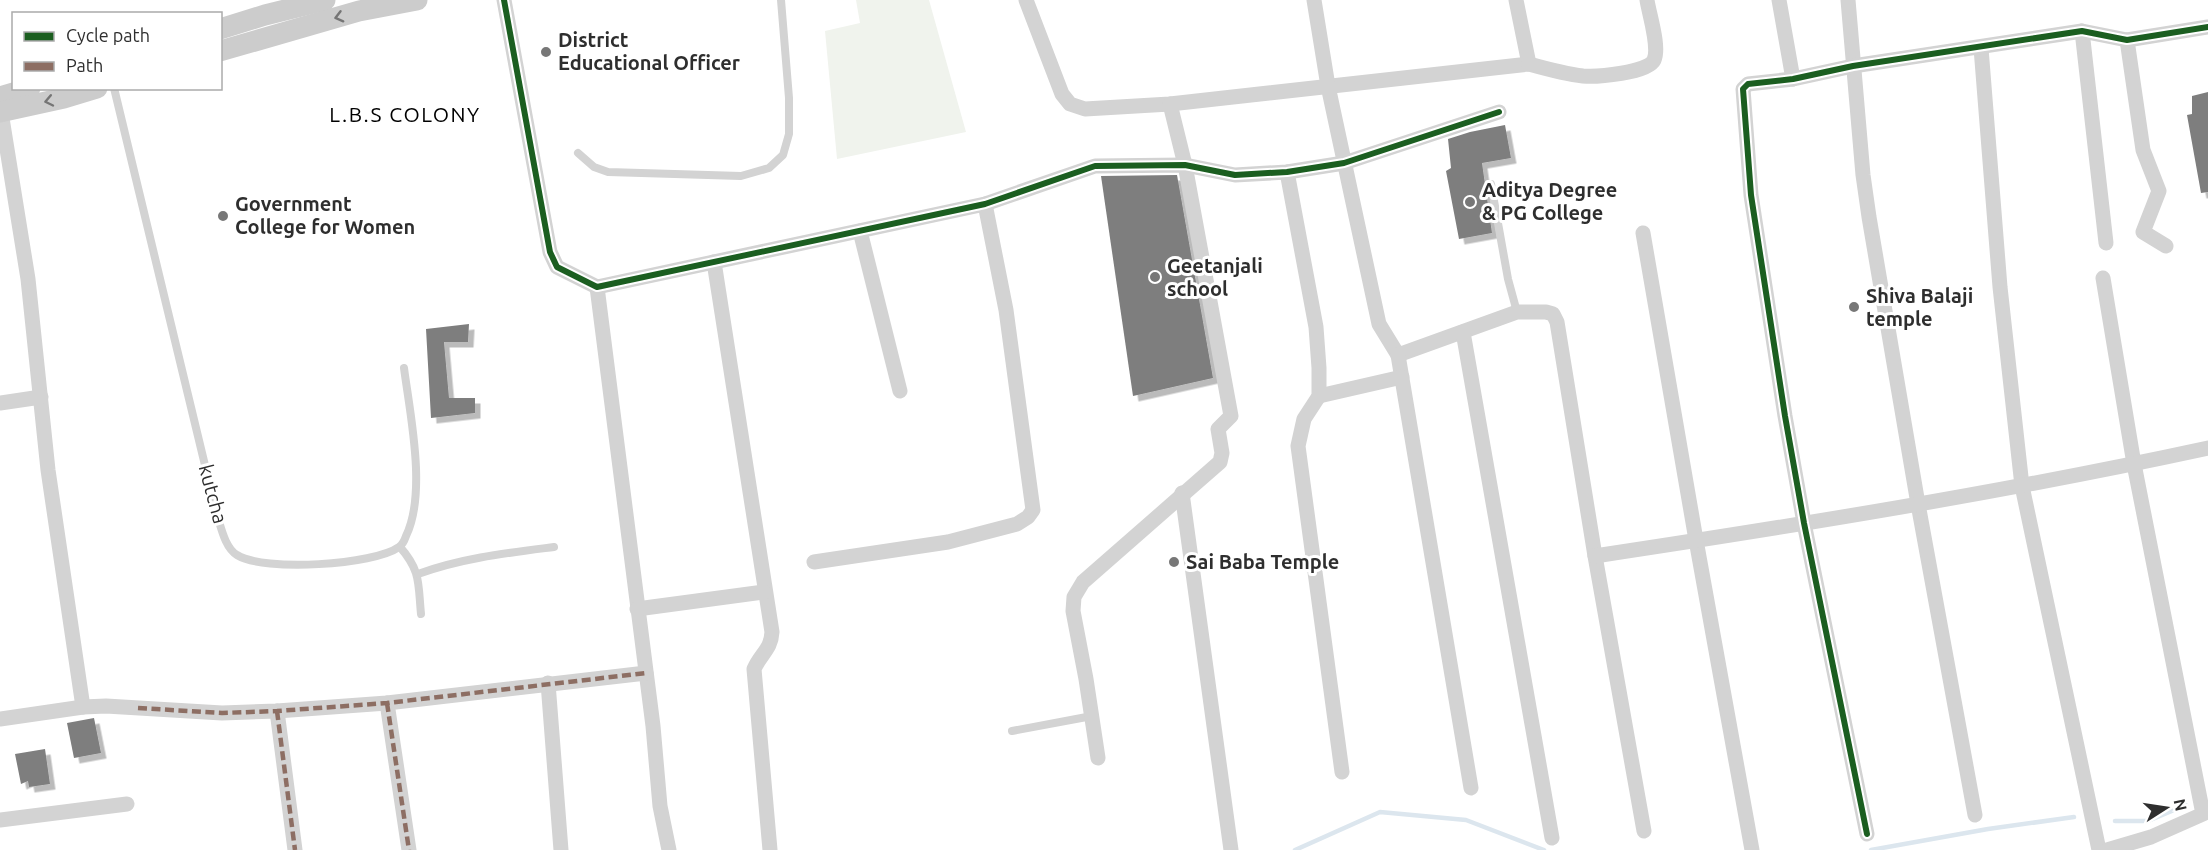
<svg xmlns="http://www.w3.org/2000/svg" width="2208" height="850" viewBox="0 0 2208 850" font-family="Ubuntu,sans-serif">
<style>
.green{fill:#f0f3ed}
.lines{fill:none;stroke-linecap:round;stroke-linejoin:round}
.stream{stroke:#dce6ee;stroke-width:4.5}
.building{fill:#7e7e7e;filter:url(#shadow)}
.service{stroke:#d3d3d3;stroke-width:8}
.minor{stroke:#d3d3d3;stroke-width:15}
.secondary{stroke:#ccc;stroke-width:21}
.quiet{stroke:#8d6e63;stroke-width:4.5;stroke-dasharray:9 4.5;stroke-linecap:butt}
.cycleway-casing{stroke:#fff;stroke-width:10}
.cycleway{stroke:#1b5e20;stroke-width:6}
.oneway{stroke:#757575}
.poi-dot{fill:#777;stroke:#fff;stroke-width:2}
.labels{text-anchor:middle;stroke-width:6;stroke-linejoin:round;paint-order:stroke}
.poi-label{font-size:20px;font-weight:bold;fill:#2e2e2e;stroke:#fff;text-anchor:start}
.street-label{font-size:20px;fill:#2e2e2e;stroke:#fff}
.neighbourhood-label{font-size:21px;letter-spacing:1.5px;fill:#000;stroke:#fff}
</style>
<defs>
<filter id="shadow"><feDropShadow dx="5.5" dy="5.5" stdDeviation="0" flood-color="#0004"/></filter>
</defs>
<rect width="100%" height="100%" fill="#fff"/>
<path class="green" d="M 856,0 L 929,0 L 966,132 L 837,159 L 825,31 L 860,23 Z"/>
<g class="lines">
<g class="stream">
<path d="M 2115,821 L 2148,821 L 2186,805"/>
<path d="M 1295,850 L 1380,812 L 1466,820 L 1544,850"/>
<path d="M 1871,850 L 1988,829 L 2074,817"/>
</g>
</g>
<g class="building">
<path d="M 2208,92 L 2208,192 L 2201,193 L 2187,115 L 2192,114 L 2192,96 Z"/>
<path d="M 1505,125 L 1511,158 L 1482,163 L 1492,233 L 1459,239 L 1446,171 L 1451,168 L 1448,139 L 1470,132 Z"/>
<path d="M 1177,175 L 1213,378 L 1133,396 L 1101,176 Z"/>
<path d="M 469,324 L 468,342 L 444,342 L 449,398 L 475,398 L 475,413 L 431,418 L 426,329 Z"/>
<path d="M 94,718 L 101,753 L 74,758 L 67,723 Z"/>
<path d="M 45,749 L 50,784 L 29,787 L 28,781 L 21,784 L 15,754 Z"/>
</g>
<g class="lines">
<g class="service">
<path d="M 114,88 L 217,515 C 221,527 225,548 237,555 C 264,572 374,565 399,547 C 402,545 405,539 406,536 C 427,493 410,414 404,368"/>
<path d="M 578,153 L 594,167 L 608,172 L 741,176 L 769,168 L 783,155 L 789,134 L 789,98 L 781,0"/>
<path d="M 1491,184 L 1508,279 L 1517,312"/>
<path d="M 400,547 C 421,571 418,583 421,614"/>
<path d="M 418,574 C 462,558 507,553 554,547"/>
<path d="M 1012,731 L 1092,716"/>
</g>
<g class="minor">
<path d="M 504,0 L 550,252 L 557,267 L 597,287 L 985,204 L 1095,166 L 1185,165 L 1235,175 L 1287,172 L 1344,163 L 1499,112"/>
<path d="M 1026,0 L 1062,94 L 1070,104 L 1085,109 L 1170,104 L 1529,64 L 1516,0"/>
<path d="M 1314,0 L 1328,86 L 1379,324 L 1398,355 L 1517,312 L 1546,312 L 1553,314 L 1557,322 L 1595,556 L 1644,831"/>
<path d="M 1779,0 L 1793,79"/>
<path d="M 1848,0 L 1863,175 L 1869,217 L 1918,504 L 1975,815"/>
<path d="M 2082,31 L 2106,243"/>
<path d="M 2127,40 L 2143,150 L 2159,191 L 2143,232 L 2166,246"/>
<path d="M 1981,48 L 2000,287 L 2022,486 L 2099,850"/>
<path d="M 1529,64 C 1547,69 1565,74 1583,76 C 1597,77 1648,73 1654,60 C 1660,47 1649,14 1647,0"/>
<path d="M 1,112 L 28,279 L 48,470 L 83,707"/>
<path d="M 1287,172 L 1316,327 L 1319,368 L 1319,396 L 1304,419 L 1298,446 L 1342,772"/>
<path d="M 860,231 L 900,391"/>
<path d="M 1643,233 L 1696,540 L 1752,850"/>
<path d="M 714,262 L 772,632 C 771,650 761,653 754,669 L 770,850"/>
<path d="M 2103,278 L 2134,464 L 2203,814 L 2151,837 L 2107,850"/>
<path d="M 597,287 L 653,726 L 660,806 L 669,850"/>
<path d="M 1463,332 L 1552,838"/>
<path d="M 1398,355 L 1471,788"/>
<path d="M 1319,396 L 1402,377"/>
<path d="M 0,403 L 41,397"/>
<path d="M 1182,493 L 1231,850"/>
<path d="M 1595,556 C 1800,525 2005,492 2208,448"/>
<path d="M 814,562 L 948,542 L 1017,524 L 1028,517 L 1033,510 L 1006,310 L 985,204"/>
<path d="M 637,609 L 764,592"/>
<path d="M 548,683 L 561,850"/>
<path d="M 387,703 L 409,850"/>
<path d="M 277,711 L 295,850"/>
<path d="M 0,719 L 83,707 L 106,706 L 222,713 L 277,711 L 387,703 L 646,673"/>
<path d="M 1098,758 L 1086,679 L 1073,611 L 1074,597 L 1083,582 L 1220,462 L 1222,453 L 1218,429 L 1231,416 L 1185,165 L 1170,104"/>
<path d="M 0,820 L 127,804"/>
<path d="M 1867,834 L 1804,523 L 1785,416 L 1751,195 L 1743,89 L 1748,84 L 1793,79 L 1853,66 L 2082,31 L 2127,40 L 2208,27"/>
</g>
<g class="secondary">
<path d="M 220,29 L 265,15 L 325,0"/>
<path d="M 220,51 L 359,11 L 417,0"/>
<path d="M 0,97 L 30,88"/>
<path d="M 0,112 L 64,98 L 97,88"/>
</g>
<g class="quiet">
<path d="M 387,703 L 409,850"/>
<path d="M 138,708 L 222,713 L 277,711 L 387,703 L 646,673"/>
<path d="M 277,711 L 295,850"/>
</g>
<defs>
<g id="cycleway">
<path d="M 504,0 L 550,252 L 557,267 L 597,287 L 985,204 L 1095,166 L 1185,165 L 1235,175 L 1287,172 L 1344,163 L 1499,112"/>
<path d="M 1867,834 L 1804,523 L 1785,416 L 1751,195 L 1743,89 L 1748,84 L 1793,79 L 1853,66 L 2082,31 L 2127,40 L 2208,27"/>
</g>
</defs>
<use href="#cycleway" class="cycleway-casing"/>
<use href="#cycleway" class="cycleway"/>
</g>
<defs><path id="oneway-chevron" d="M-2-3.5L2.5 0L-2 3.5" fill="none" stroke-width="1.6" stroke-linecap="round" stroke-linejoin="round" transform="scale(1.5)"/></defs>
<g class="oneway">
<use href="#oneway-chevron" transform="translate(339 17) rotate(165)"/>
<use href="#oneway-chevron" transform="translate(49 101) rotate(168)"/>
</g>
<g class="poi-dot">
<circle cx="546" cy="52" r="6"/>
<circle cx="1470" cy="202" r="6"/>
<circle cx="223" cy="216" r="6"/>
<circle cx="1155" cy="277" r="6"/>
<circle cx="1854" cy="307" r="6"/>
<circle cx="1174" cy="562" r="6"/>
</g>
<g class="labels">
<g class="poi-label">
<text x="558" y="47">District<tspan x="558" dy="23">Educational Officer</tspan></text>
<text x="1482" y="197">Aditya Degree<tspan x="1482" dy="23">&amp; PG College</tspan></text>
<text x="235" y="211">Government<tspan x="235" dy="23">College for Women</tspan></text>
<text x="1167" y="273">Geetanjali<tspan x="1167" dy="23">school</tspan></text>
<text x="1866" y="303">Shiva Balaji<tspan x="1866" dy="23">temple</tspan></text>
<text x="1186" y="569">Sai Baba Temple</text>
</g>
<g class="street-label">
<text transform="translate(213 494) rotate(75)" y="7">kutcha</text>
</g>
<g class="neighbourhood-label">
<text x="405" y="122">L.B.S COLONY</text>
</g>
</g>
<rect x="12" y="12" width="210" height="78" fill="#ffffff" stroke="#ababab" stroke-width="1.5"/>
<rect x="24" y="32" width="30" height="9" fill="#1b5e20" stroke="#ababab" stroke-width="1.5"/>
<text x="66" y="42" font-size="18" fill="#2e2e2e">Cycle path</text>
<rect x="24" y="62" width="30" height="9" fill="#8d6e63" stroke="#ababab" stroke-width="1.5"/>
<text x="66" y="72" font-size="18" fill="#2e2e2e">Path</text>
<g transform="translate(2166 808) rotate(78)" stroke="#ffffff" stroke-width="4.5" paint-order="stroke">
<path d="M0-4.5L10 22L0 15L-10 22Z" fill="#2e2e2e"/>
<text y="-9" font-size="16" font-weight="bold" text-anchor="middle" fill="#2e2e2e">N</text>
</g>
</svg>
